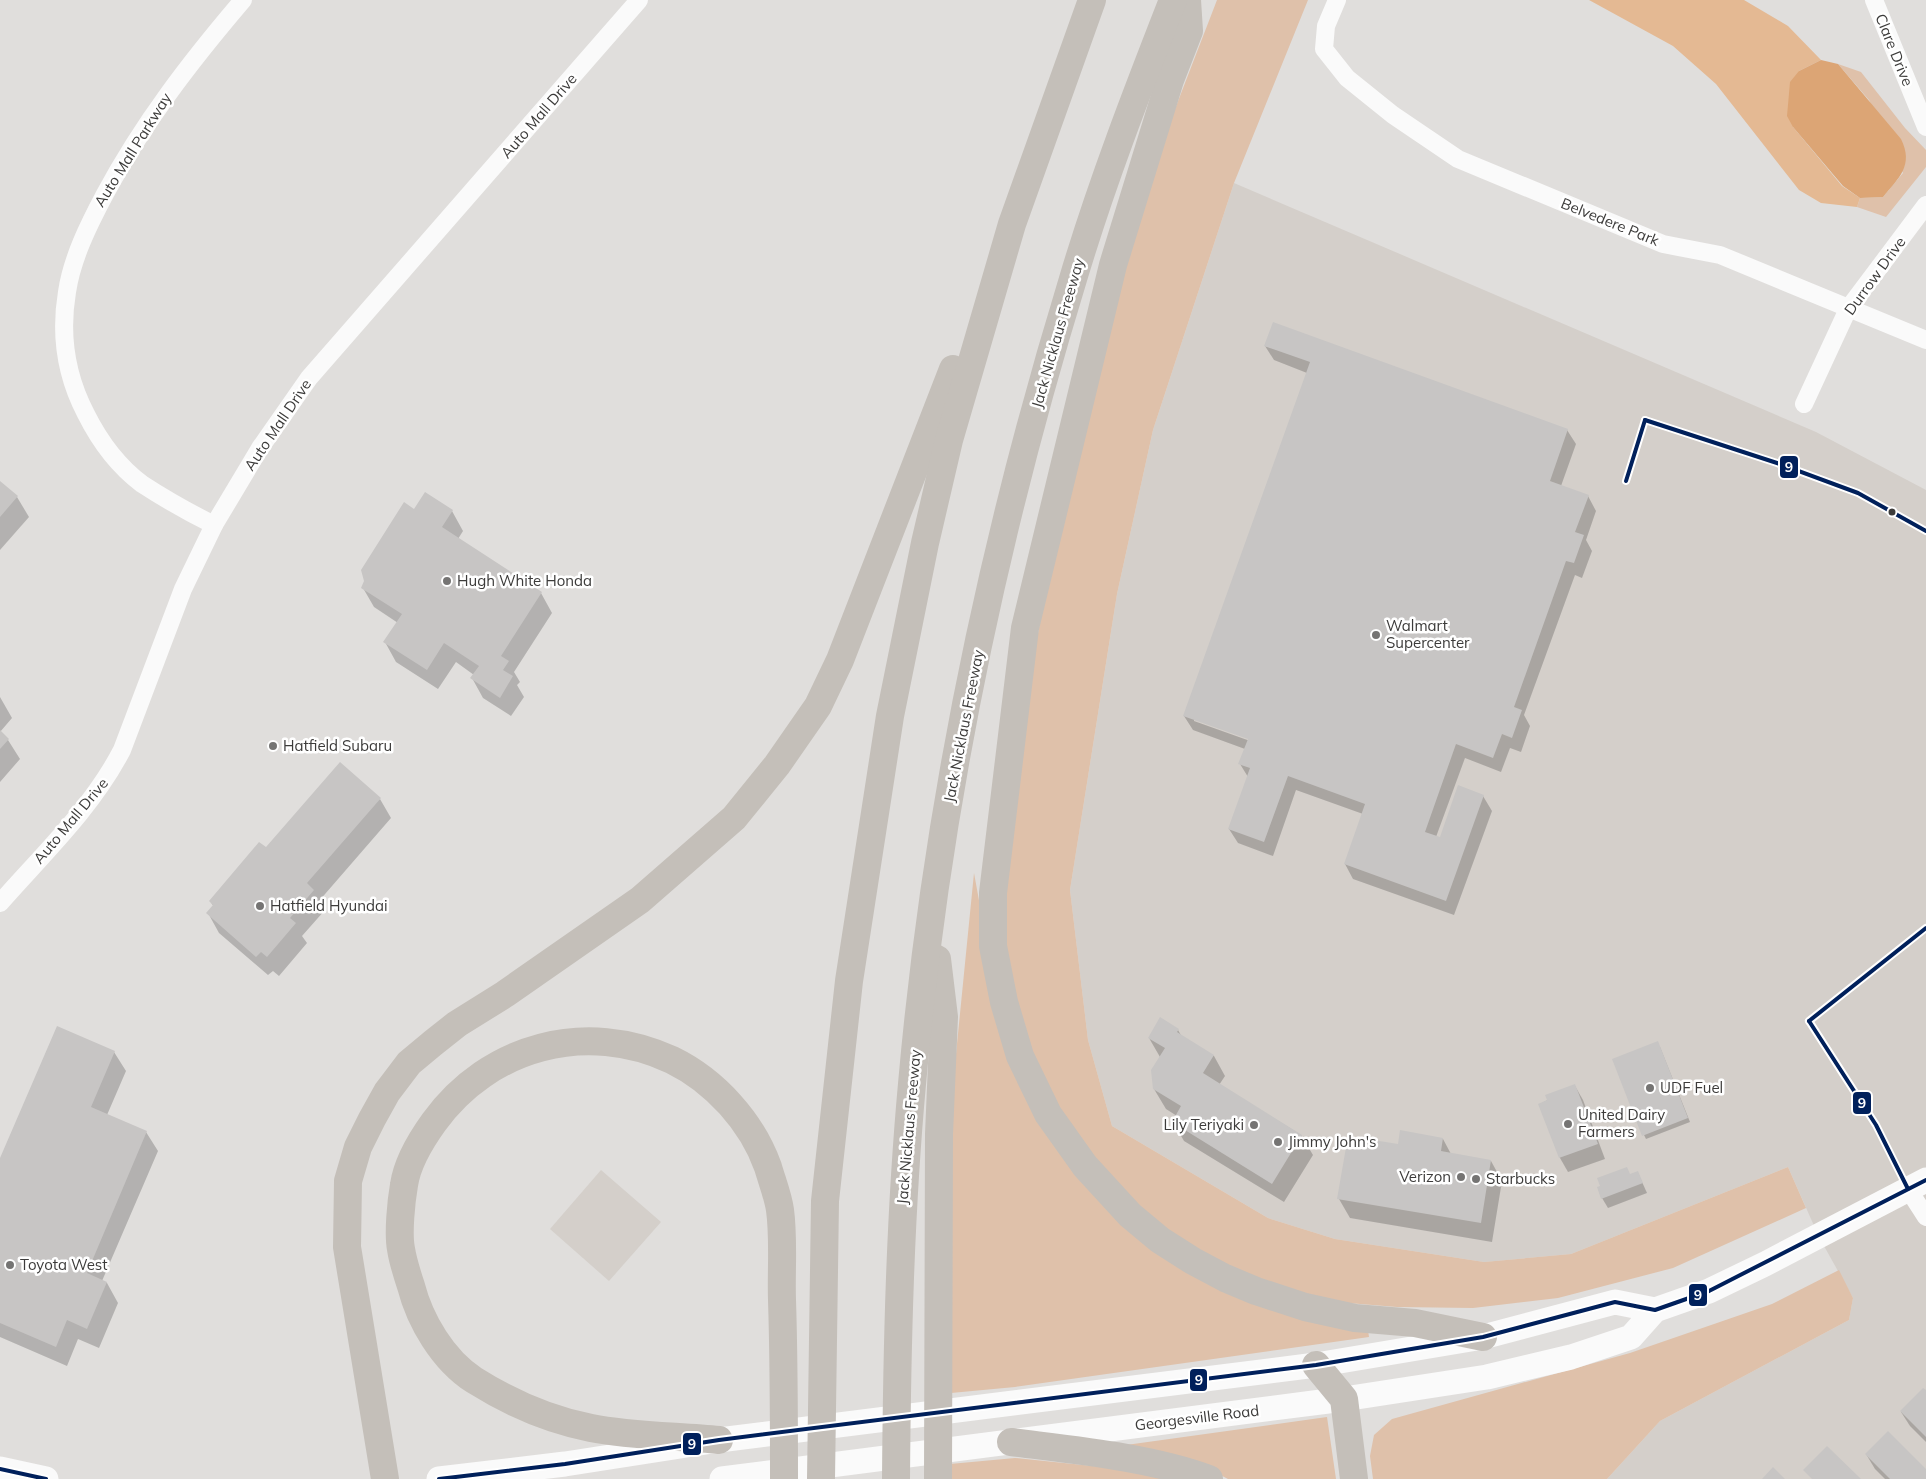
<svg xmlns="http://www.w3.org/2000/svg" width="1926" height="1479" viewBox="0 0 1926 1479" font-family="Mulish,sans-serif">
<style>
.built{fill:#d4cfca}
.green{fill:#dfc1aa}
.forest{fill:#e4b993}
.water{fill:#dca575}
.shadow{fill:#0003;fill-rule:evenodd}
.building{fill:#c7c5c4}
.lines{fill:none;stroke-linecap:round;stroke-linejoin:round}
.street{stroke:#fafafa;stroke-width:18}
.secondary{stroke:#fafafa;stroke-width:25}
.highway{stroke:#c4bfb9;stroke-width:28}
.bus-1-casing{stroke:#fff;stroke-width:8}
.bus-1{stroke:#00205b;stroke-width:4}
.bus-dot{fill:#3c3b3a;stroke:#fff;stroke-width:2}
.poi-dot{fill:#757473;stroke:#fff;stroke-width:2}
.labels{text-anchor:middle;stroke-width:5;stroke-linejoin:round;paint-order:stroke}
.street-label{font-size:15px;fill:#3c3b3a;stroke:#fff}
.poi-label{font-size:15px;fill:#3c3b3a;stroke:#fff;text-anchor:start}
.line-badge{stroke:#fff;stroke-width:2}
.badge-label{font-size:14px;text-anchor:middle;font-weight:bold;fill:#fff}
</style>
<rect width="100%" height="100%" fill="#e0dedc"/>
<g class="built">
<path d="M 1234,183 L 1816,432 L 1926,490 L 1926,1479 L 1607,1479 L 1660,1421 L 1849,1320 L 1853,1298 L 1819,1237 L 1788,1167 L 1571,1254 L 1484,1262 L 1335,1239 L 1268,1218 L 1112,1126 L 1088,1040 L 1070,890 L 1117,594 L 1153,430 Z"/>
<path d="M 601,1170 L 661,1222 L 609,1281 L 550,1229 Z"/>
</g>
<g class="green">
<path d="M 1217,0 L 1308,0 L 1234,183 L 1153,430 L 1117,594 L 1070,890 L 1088,1040 L 1112,1126 L 1268,1218 L 1335,1239 L 1484,1262 L 1571,1254 L 1788,1167 L 1806,1208 L 1673,1268 L 1558,1298 L 1473,1308 L 1397,1307 L 1348,1303 L 1295,1291 L 1236,1271 L 1194,1249 L 1146,1214 L 1100,1169 L 1051,1103 L 1026,1041 L 1007,974 L 1002,908 L 1030,674 L 1065,495 L 1143,192 Z"/>
<path d="M 1838,64 L 1861,72 L 1905,128 L 1926,150 L 1926,167 L 1886,217 L 1857,207 L 1860,198 L 1883,197 L 1903,173 L 1869,100 Z"/>
<path d="M 974,873 L 1004,1037 L 1145,1239 L 1368,1330 L 1369,1337 L 1015,1387 L 951,1393 L 952,1094 Z"/>
<path d="M 1839,1270 L 1853,1298 L 1849,1320 L 1660,1421 L 1607,1479 L 1373,1479 L 1370,1456 L 1374,1435 L 1392,1419 L 1630,1353 L 1772,1304 Z"/>
<path d="M 1327,1417 L 1336,1479 L 1228,1479 L 1205,1467 L 1126,1445 Z"/>
<path d="M 1015,1458 L 1150,1472 L 1174,1479 L 950,1479 L 950,1464 Z"/>
</g>
<path class="forest" d="M 1589,0 L 1744,0 L 1788,26 L 1821,60 L 1799,71 L 1793,127 L 1842,186 L 1860,198 L 1857,207 L 1821,203 L 1799,190 L 1716,84 L 1673,46 Z"/>
<path class="water" d="M 1821,60 L 1838,64 L 1901,139 C 1914,165 1899,178 1883,197 L 1860,198 L 1843,186 L 1793,127 L 1787,116 L 1790,82 L 1799,71 Z"/>
<g class="shadow">
<path d="M 1265,346 L 1567,430 L 1576,444 L 1561,486 L 1588,496 L 1596,511 L 1586,540 L 1592,551 L 1582,578 L 1575,575 L 1524,715 L 1530,726 L 1521,752 L 1510,748 L 1501,772 L 1465,758 L 1436,837 L 1440,839 L 1483,796 L 1492,811 L 1454,915 L 1353,879 L 1345,864 L 1363,814 L 1296,790 L 1273,856 L 1238,843 L 1229,829 L 1248,777 L 1240,764 L 1245,749 L 1193,730 L 1184,716 L 1307,373 L 1274,360 ZM 1194,719 L 1254,740 L 1253,742 L 1194,721 Z"/>
<path d="M 0,482 L 17,497 L 29,517 L 0,550 Z"/>
<path d="M 414,510 L 452,511 L 463,531 L 458,539 L 541,593 L 552,613 L 514,672 L 520,682 L 517,685 L 524,697 L 511,716 L 483,698 L 472,678 L 474,675 L 456,662 L 438,689 L 396,662 L 385,642 L 398,623 L 374,607 L 363,588 Z"/>
<path d="M 0,697 L 12,718 L 0,732 L 8,740 L 20,759 L 0,782 Z"/>
<path d="M 380,799 L 391,818 L 319,901 L 325,910 L 302,936 L 307,943 L 279,976 L 273,971 L 268,975 L 219,933 L 208,913 L 214,907 L 210,901 L 266,849 Z"/>
<path d="M 1178,1030 L 1182,1037 L 1214,1056 L 1225,1076 L 1219,1085 L 1301,1135 L 1313,1155 L 1284,1202 L 1184,1141 L 1173,1122 L 1177,1116 L 1166,1109 L 1154,1089 L 1160,1057 L 1149,1038 Z"/>
<path d="M 1660,1047 L 1690,1122 L 1646,1139 L 1644,1135 Z"/>
<path d="M 114,1052 L 126,1071 L 107,1115 L 146,1132 L 158,1151 L 102,1281 L 107,1283 L 118,1303 L 99,1348 L 78,1339 L 67,1366 L 0,1337 L 0,1162 Z"/>
<path d="M 1575,1086 L 1583,1100 L 1605,1159 L 1568,1172 L 1560,1158 L 1540,1104 Z"/>
<path d="M 1443,1139 L 1451,1154 L 1491,1161 L 1502,1181 L 1492,1242 L 1350,1218 L 1339,1199 L 1399,1146 Z"/>
<path d="M 1638,1173 L 1647,1193 L 1608,1208 L 1602,1198 L 1630,1175 Z"/>
<path d="M 1926,1392 L 1926,1442 L 1910,1426 L 1901,1412 Z"/>
<path d="M 1866,1454 L 1926,1470 L 1926,1479 L 1885,1479 L 1875,1469 Z"/>
</g>
<g class="building">
<path d="M 1273,322 L 1568,429 L 1550,481 L 1589,495 L 1575,532 L 1584,535 L 1574,563 L 1566,561 L 1514,707 L 1522,710 L 1512,738 L 1502,734 L 1493,758 L 1456,744 L 1425,832 L 1440,837 L 1458,785 L 1484,795 L 1446,901 L 1344,864 L 1365,804 L 1288,776 L 1264,842 L 1228,829 L 1250,768 L 1238,764 L 1248,739 L 1183,716 L 1310,362 L 1264,346 Z"/>
<path d="M 0,481 L 18,496 L 0,517 Z"/>
<path d="M 425,492 L 453,510 L 442,527 L 542,592 L 501,656 L 509,661 L 503,670 L 513,676 L 500,698 L 470,678 L 479,666 L 444,643 L 427,670 L 383,642 L 402,614 L 361,588 L 364,581 L 361,570 L 404,502 L 414,509 Z"/>
<path d="M 0,730 L 9,739 L 0,749 Z"/>
<path d="M 340,762 L 381,798 L 307,883 L 314,890 L 290,918 L 296,923 L 267,957 L 261,952 L 256,957 L 206,913 L 213,905 L 209,901 L 259,842 L 266,847 Z"/>
<path d="M 1160,1017 L 1179,1029 L 1177,1032 L 1214,1055 L 1203,1073 L 1302,1135 L 1272,1184 L 1172,1122 L 1181,1106 L 1153,1089 L 1151,1070 L 1165,1048 L 1148,1038 Z"/>
<path d="M 57,1026 L 115,1051 L 91,1107 L 147,1131 L 87,1273 L 107,1282 L 87,1329 L 67,1320 L 56,1347 L 0,1323 L 0,1158 Z"/>
<path d="M 1658,1041 L 1688,1118 L 1642,1136 L 1612,1059 Z"/>
<path d="M 1575,1084 L 1598,1144 L 1559,1158 L 1538,1104 L 1547,1100 L 1545,1095 Z"/>
<path d="M 1400,1130 L 1443,1138 L 1441,1151 L 1491,1160 L 1481,1223 L 1337,1199 L 1348,1136 L 1398,1144 Z"/>
<path d="M 1627,1167 L 1630,1174 L 1638,1171 L 1643,1183 L 1601,1199 L 1597,1187 L 1600,1186 L 1597,1178 Z"/>
<path d="M 1923,1388 L 1926,1390 L 1926,1437 L 1900,1411 Z"/>
<path d="M 1888,1431 L 1926,1469 L 1926,1479 L 1890,1479 L 1865,1454 Z"/>
<path d="M 1827,1446 L 1861,1479 L 1812,1479 L 1803,1470 Z"/>
<path d="M 1773,1467 L 1785,1479 L 1762,1479 Z"/>
</g>
<g class="lines">
<g class="street">
<path d="M 1337,0 L 1326,26 L 1324,49 L 1347,78 L 1393,115 L 1458,159 L 1663,244 L 1720,255 L 1926,340"/>
<path d="M 1874,0 L 1926,127"/>
<path d="M 1804,404 L 1848,309 L 1926,205"/>
<path d="M 214,525 C 190,513 165,499 142,484 C 118,466 99,440 86,414 C 66,376 60,334 67,292 C 72,258 89,224 105,194 C 143,123 191,61 243,0"/>
<path d="M 0,903 C 43,854 92,808 122,750 L 183,589 L 214,525 L 260,448 L 309,378 L 639,0"/>
<path d="M 1908,1189 L 1926,1217"/>
</g>
<g class="secondary">
<path d="M 0,1469 L 46,1479"/>
<path d="M 439,1479 L 565,1464 L 719,1440 L 1316,1365 L 1483,1337 L 1615,1302 L 1655,1310"/>
<path d="M 722,1479 L 1344,1399 L 1487,1377 L 1571,1357 L 1631,1337 L 1655,1310 L 1709,1291 L 1765,1264 L 1926,1180"/>
</g>
<g class="highway">
<path d="M 1187,0 L 1189,31 L 1170,80 L 1113,265 L 1025,628 L 993,893 L 993,946 L 1004,1002 L 1020,1056 L 1048,1114 L 1085,1166 L 1130,1215 L 1160,1240 L 1193,1261 L 1225,1278 L 1256,1291 L 1305,1307 L 1355,1318 L 1415,1323 L 1483,1337"/>
<path d="M 937,959 L 944,1017 L 939,1134 L 938,1479"/>
<path d="M 1316,1365 L 1344,1399 L 1354,1479"/>
<path d="M 719,1440 C 679,1436 630,1436 591,1428 C 550,1420 509,1402 474,1380 C 443,1360 420,1321 411,1286 C 407,1274 403,1262 401,1249 C 398,1234 401,1202 404,1185 C 407,1164 421,1140 434,1122 C 489,1046 586,1020 672,1060 C 715,1081 752,1122 768,1167 C 772,1181 778,1196 780,1210 C 784,1239 781,1271 782,1300 C 784,1360 784,1419 784,1479"/>
<path d="M 1011,1442 C 1073,1450 1150,1457 1209,1479"/>
<path d="M 385,1479 L 347,1247 L 348,1181 L 358,1147 L 372,1119 L 387,1092 L 409,1063 L 433,1043 L 457,1024 L 505,994 L 640,900 L 734,818 L 777,765 L 818,706 L 840,660 L 953,369"/>
<path d="M 821,1479 L 825,1201 L 849,981 L 890,716 L 925,543 L 949,440 L 1012,224 L 1092,0"/>
<path d="M 896,1479 C 897,1347 900,1215 912,1084 C 936,812 993,540 1073,279 C 1101,185 1137,92 1173,0"/>
</g>
<defs>
<g id="bus-1">
<path d="M 1645,420 L 1777,463 L 1858,493 L 1926,531"/>
<path d="M 1626,481 L 1645,420"/>
<path d="M 1809,1021 L 1876,1125 L 1908,1189"/>
<path d="M 1809,1021 L 1926,928"/>
<path d="M 0,1469 L 46,1479"/>
<path d="M 439,1479 L 565,1464 L 719,1440 L 1316,1365 L 1483,1337 L 1615,1302 L 1655,1310 L 1709,1291 L 1926,1180"/>
</g>
</defs>
<use href="#bus-1" class="bus-1-casing"/>
<use href="#bus-1" class="bus-1"/>
</g>
<circle class="bus-dot" cx="1892" cy="512" r="4.5"/>
<g class="poi-dot">
<circle cx="447" cy="581" r="5"/>
<circle cx="1376" cy="635" r="5"/>
<circle cx="273" cy="746" r="5"/>
<circle cx="260" cy="906" r="5"/>
<circle cx="1650" cy="1088" r="5"/>
<circle cx="1568" cy="1124" r="5"/>
<circle cx="1254" cy="1125" r="5"/>
<circle cx="1278" cy="1142" r="5"/>
<circle cx="1461" cy="1177" r="5"/>
<circle cx="1476" cy="1179" r="5"/>
<circle cx="10" cy="1265" r="5"/>
</g>
<g class="labels">
<g class="street-label">
<text transform="translate(1894 50) rotate(68)" y="5">Clare Drive</text>
<text transform="translate(539 116) rotate(-49)" y="5">Auto Mall Drive</text>
<text transform="translate(133 150) rotate(-58)" y="5">Auto Mall Parkway</text>
<text transform="translate(1610 222) rotate(22)" y="5">Belvedere Park</text>
<text transform="translate(1875 276) rotate(-54)" y="5">Durrow Drive</text>
<text transform="translate(1058 333) rotate(-74)" y="5">Jack Nicklaus Freeway</text>
<text transform="translate(278 425) rotate(-56)" y="5">Auto Mall Drive</text>
<text transform="translate(964 726) rotate(-79)" y="5">Jack Nicklaus Freeway</text>
<text transform="translate(71 821) rotate(-50)" y="5">Auto Mall Drive</text>
<text transform="translate(909 1127) rotate(-85)" y="5">Jack Nicklaus Freeway</text>
<text transform="translate(1197 1418) rotate(-7)" y="5">Georgesville Road</text>
</g>
<g class="poi-label">
<text x="457" y="586">Hugh White Honda</text>
<text x="1386" y="631">Walmart<tspan x="1386" dy="17">Supercenter</tspan></text>
<text x="283" y="751">Hatfield Subaru</text>
<text x="270" y="911">Hatfield Hyundai</text>
<text x="1660" y="1093">UDF Fuel</text>
<text x="1578" y="1120">United Dairy<tspan x="1578" dy="17">Farmers</tspan></text>
<text x="1244" y="1130" text-anchor="end">Lily Teriyaki</text>
<text x="1288" y="1147">Jimmy John's</text>
<text x="1451" y="1182" text-anchor="end">Verizon</text>
<text x="1486" y="1184">Starbucks</text>
<text x="20" y="1270">Toyota West</text>
</g>
</g>
<g class="line-badge">
<rect x="1779" y="455" width="20" height="24" rx="5" fill="#00205b"/>
<rect x="1852" y="1091" width="20" height="24" rx="5" fill="#00205b"/>
<rect x="1688" y="1283" width="20" height="24" rx="5" fill="#00205b"/>
<rect x="1189" y="1368" width="19" height="24" rx="5" fill="#00205b"/>
<rect x="682" y="1432" width="20" height="24" rx="5" fill="#00205b"/>
</g>
<g class="badge-label">
<text x="1789" y="472">9</text>
<text x="1862" y="1108">9</text>
<text x="1698" y="1300">9</text>
<text x="1199" y="1385">9</text>
<text x="692" y="1449">9</text>
</g>
</svg>
